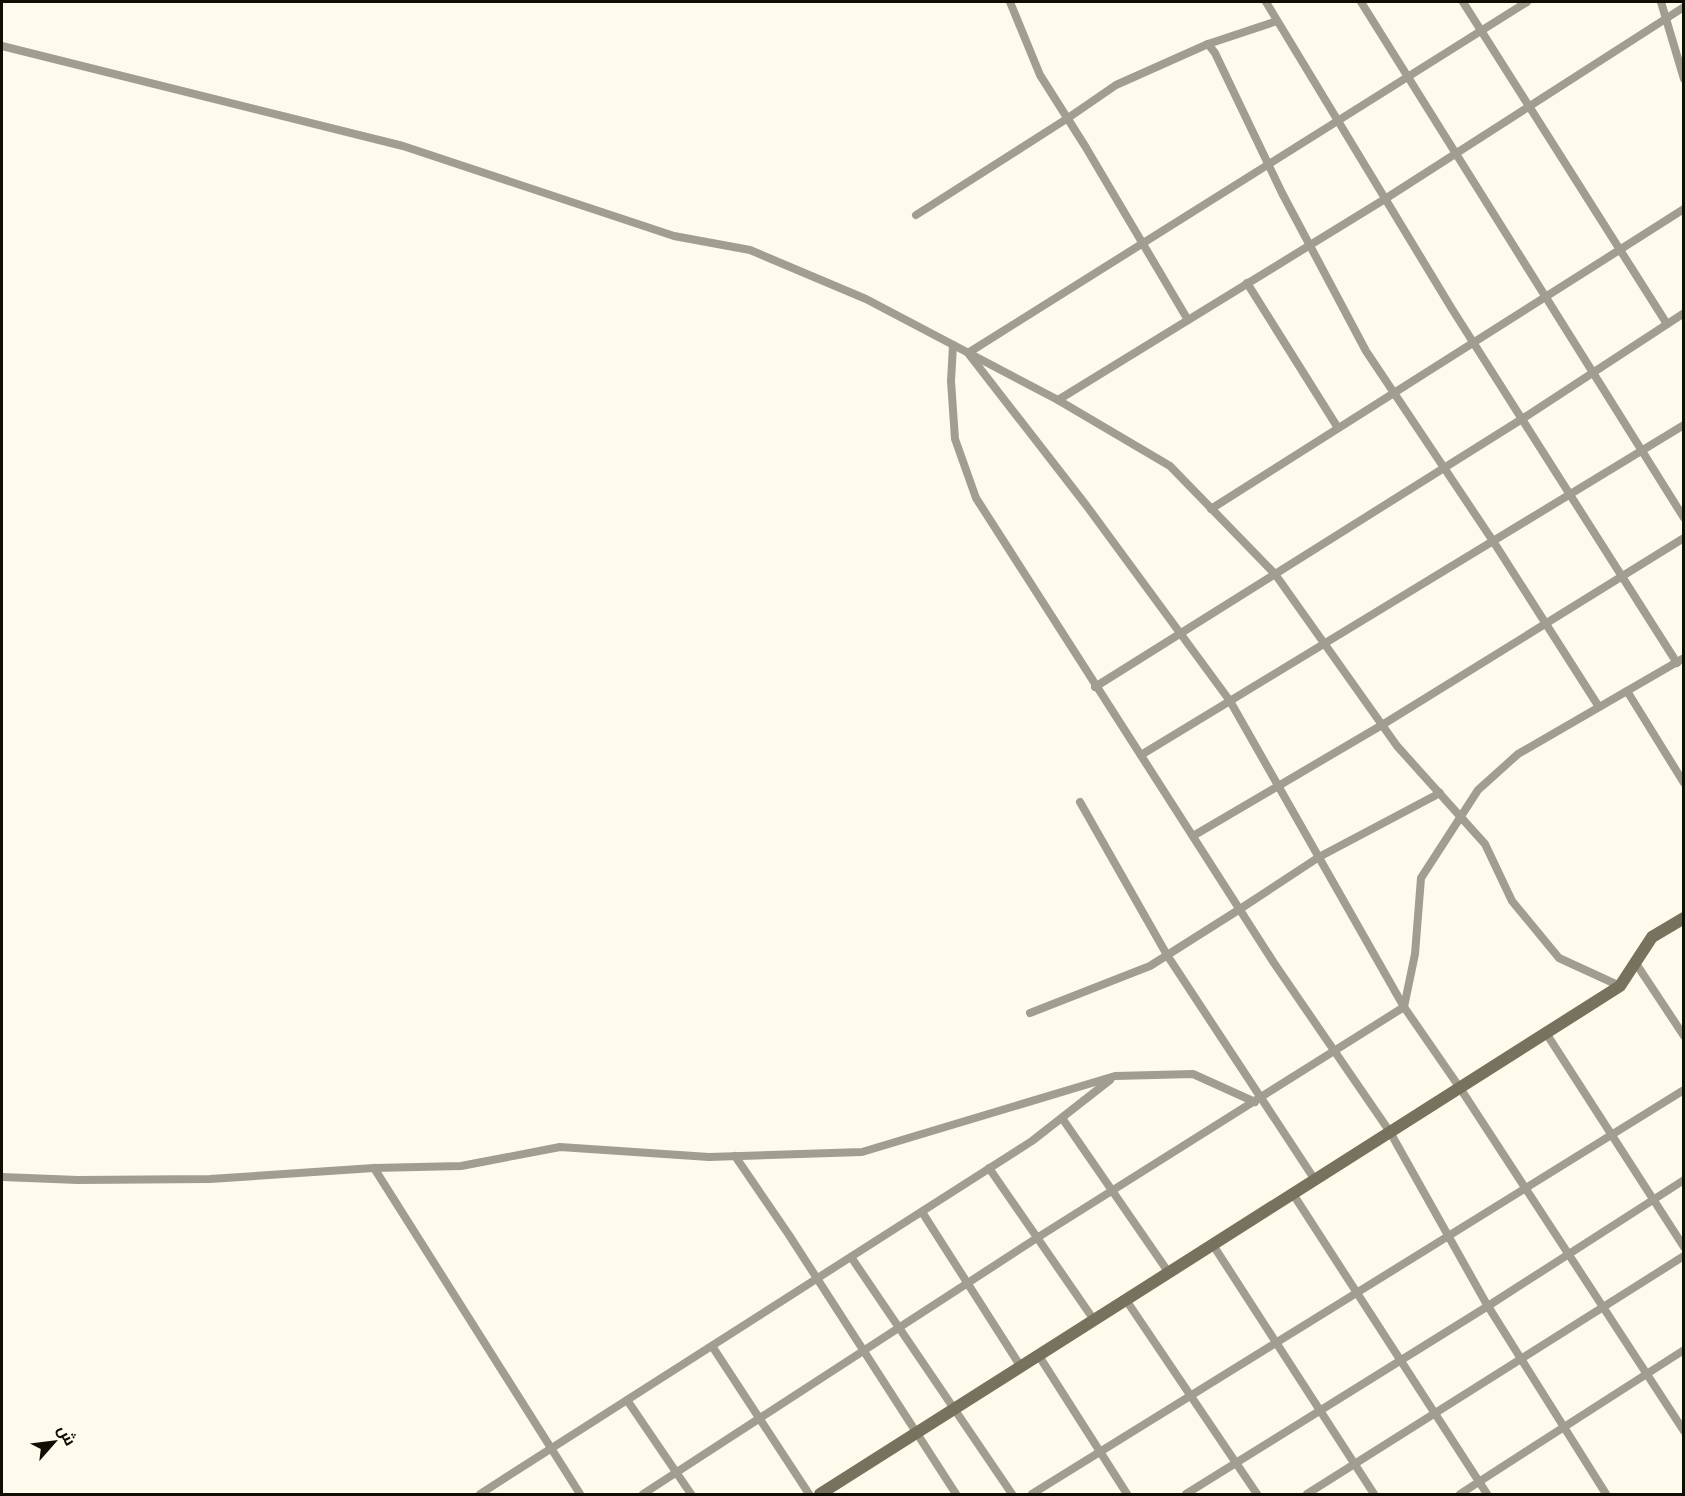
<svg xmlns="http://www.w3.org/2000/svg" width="1685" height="1496" viewBox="0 0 1685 1496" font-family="'Times New Roman',Cairo,serif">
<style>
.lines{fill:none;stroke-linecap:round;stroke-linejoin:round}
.street{stroke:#a19e8f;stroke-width:8}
.secondary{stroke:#77725d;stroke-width:12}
</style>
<rect width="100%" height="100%" fill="#fefbed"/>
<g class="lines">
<g class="street">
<path d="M 1010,2 L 1040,75 L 1085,146 L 1188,320"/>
<path d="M 1266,2 L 1452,309 L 1677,663"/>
<path d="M 1361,2 L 1684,518"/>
<path d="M 1463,2 L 1667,324"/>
<path d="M 1527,2 L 968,353 L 1086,505 L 1230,701 L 1404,1007 L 1460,1088 L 1684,1431"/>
<path d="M 1661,2 L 1684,79"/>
<path d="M 1208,44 L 1215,53 L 1282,193 L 1366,351 L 1493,541 L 1599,707"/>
<path d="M 2,46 L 403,146 L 674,236 L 750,250 L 866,299 L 1058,400 L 1170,466 L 1275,574 L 1397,746 L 1485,844 L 1512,901 L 1559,958 L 1620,986"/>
<path d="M 916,215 L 1068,118 L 1116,85 L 1208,44 L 1277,21"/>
<path d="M 1247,283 L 1338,428"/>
<path d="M 953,345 L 951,381 L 955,439 L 976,498 L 1274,963 L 1390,1132 L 1486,1303 L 1606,1494"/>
<path d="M 1058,400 L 1385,199 L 1684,7"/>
<path d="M 1211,509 L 1684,209"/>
<path d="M 1095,687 L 1522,419 L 1684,313"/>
<path d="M 1627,691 L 1684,783"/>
<path d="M 1141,755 L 1684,425"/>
<path d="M 1080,802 L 1167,955 L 1315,1180"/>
<path d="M 1193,836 L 1382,725 L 1684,538"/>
<path d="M 1635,962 L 1684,1036"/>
<path d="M 1030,1013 L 1150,966 L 1240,909 L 1319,857 L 1440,793"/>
<path d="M 1546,1033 L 1684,1247"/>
<path d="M 1062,1118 L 1169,1273"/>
<path d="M 735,1156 L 789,1235 L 956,1494"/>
<path d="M 374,1168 L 580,1494"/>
<path d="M 989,1168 L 1094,1320"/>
<path d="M 2,1177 L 78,1180 L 210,1179 L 374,1168 L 461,1166 L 560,1147 L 709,1157 L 862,1152 L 1115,1076 L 1193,1074 L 1255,1102"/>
<path d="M 1293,1194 L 1487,1494"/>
<path d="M 922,1212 L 1021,1367"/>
<path d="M 1213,1245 L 1374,1494"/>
<path d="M 851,1257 L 1012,1494"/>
<path d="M 1126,1300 L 1257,1494"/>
<path d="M 712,1346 L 809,1494"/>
<path d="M 1039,1356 L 1127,1494"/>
<path d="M 627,1400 L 691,1494"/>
<path d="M 480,1494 L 1032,1141 L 1110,1080"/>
<path d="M 643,1494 L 1040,1236 L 1404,1007 L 1415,954 L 1421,878 L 1478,790 L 1518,754 L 1684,658"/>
<path d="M 1032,1494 L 1684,1090"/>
<path d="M 1186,1494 L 1488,1306 L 1684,1180"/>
<path d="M 1307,1494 L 1684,1256"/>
<path d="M 1460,1494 L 1684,1350"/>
</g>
<path class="secondary" d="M 820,1494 L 1620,986 L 1652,937 L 1684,918"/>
</g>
<rect width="1685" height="1496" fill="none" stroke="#100d03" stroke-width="6"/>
<g transform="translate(54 1442) rotate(62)" stroke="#fefbed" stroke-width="4.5" paint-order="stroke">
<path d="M0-4.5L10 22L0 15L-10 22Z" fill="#100d03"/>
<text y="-9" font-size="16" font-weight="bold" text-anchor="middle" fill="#100d03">ش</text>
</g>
</svg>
